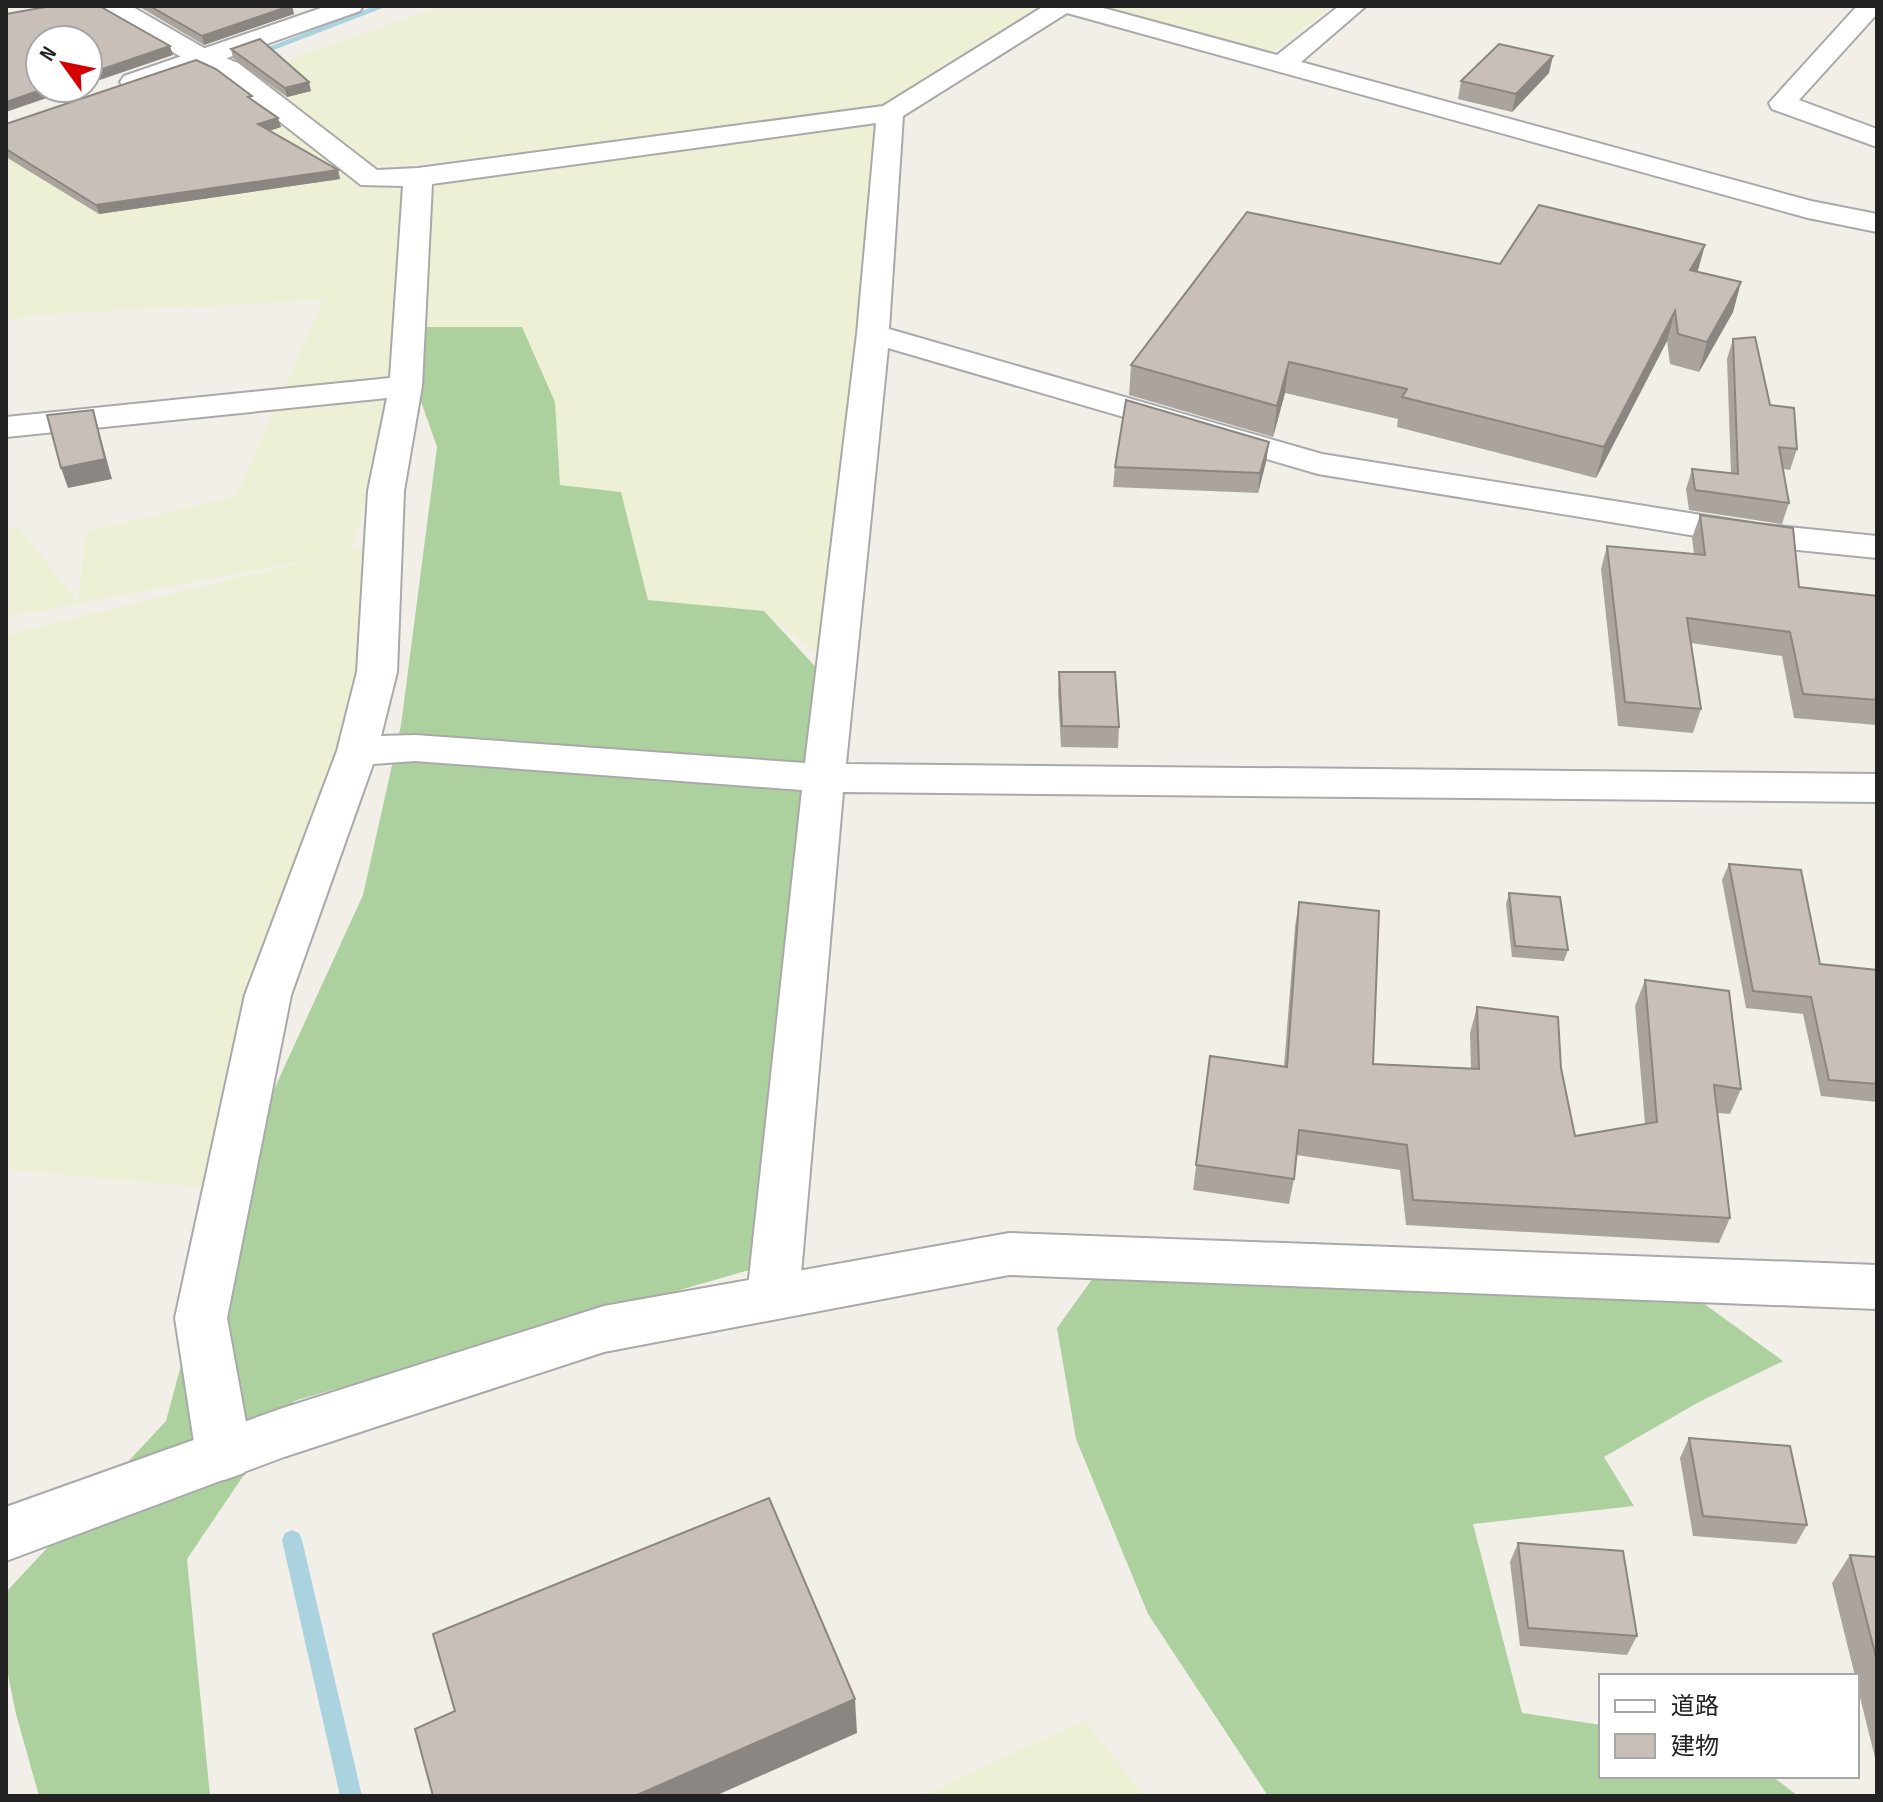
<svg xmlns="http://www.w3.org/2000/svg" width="1883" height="1802" viewBox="0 0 1883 1802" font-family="'Sofia Sans Condensed','Noto Sans JP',sans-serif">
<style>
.farmland{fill:#eef0d5}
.forest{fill:#add19e}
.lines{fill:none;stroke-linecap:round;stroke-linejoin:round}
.stream{fill:#aad3df;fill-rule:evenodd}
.minor-casing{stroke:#a9a9a9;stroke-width:4}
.tertiary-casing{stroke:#a9a9a9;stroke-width:4}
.minor{fill:#fff;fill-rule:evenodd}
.tertiary{fill:#fff;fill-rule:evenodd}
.wall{fill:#aba49e}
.shaded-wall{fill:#8b8681}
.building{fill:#c7bfb8;stroke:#8b8681;stroke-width:2}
</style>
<rect width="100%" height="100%" fill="#f2efe9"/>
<g class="farmland">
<path d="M 442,6 L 1038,6 L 948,63 L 950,89 L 876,113 L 835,669 L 764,611 L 648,600 L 621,492 L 560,485 L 556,421 L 425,328 L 351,550 L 384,543 L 357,751 L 228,1190 L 6,1169 L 6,635 L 329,556 L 6,617 L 6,527 L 20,529 L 78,601 L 86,532 L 236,496 L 323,300 L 48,314 L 6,320 L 6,142 L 205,81 L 371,179 L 800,123 L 401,166 L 351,165 L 232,80 Z"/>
<path d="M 1092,6 L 1333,6 L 1264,58 Z"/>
<path d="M 1085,1720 L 1145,1796 L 921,1796 Z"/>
</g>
<g class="forest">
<path d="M 425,327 L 522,327 L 555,402 L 560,485 L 621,492 L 648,600 L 764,611 L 834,687 L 777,1262 L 294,1401 L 187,1559 L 210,1796 L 39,1796 L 16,1714 L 6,1665 L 6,1592 L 166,1421 L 228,1190 L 363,895 L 401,725 L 437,447 L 407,362 Z"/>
<path d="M 1108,1257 L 1451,1269 L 1703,1303 L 1783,1361 L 1697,1403 L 1604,1457 L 1634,1506 L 1473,1524 L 1522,1713 L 1601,1725 L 1601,1776 L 1772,1776 L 1798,1796 L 1268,1796 L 1148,1614 L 1076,1439 L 1057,1328 Z"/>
</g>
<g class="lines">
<g class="stream">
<path d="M 375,6 L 388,6 L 253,58 L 245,56 Z"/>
<path d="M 292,1530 L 299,1533 L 302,1540 L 362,1796 L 340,1796 L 282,1540 L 285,1533 Z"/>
</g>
<defs>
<g id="minor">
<path d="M 101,6 L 131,6 L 211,52 L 238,63 L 377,170 L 418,168 L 883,106 L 1044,6 L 1096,6 L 1277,55 L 1339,6 L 1366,6 L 1301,62 L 1811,201 L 1877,214 L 1877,232 L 1808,218 L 1067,13 L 903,116 L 889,329 L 1322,454 L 1757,524 L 1877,536 L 1877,558 L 1757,546 L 1318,474 L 888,348 L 846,764 L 1877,774 L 1877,802 L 843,792 L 799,1297 L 792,1313 L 773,1319 L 754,1313 L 747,1297 L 802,790 L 415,761 L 373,764 L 291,995 L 227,1318 L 252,1455 L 244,1473 L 224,1480 L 204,1473 L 196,1455 L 175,1318 L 245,995 L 337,751 L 357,672 L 368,491 L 387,398 L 6,437 L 6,417 L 390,378 L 403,186 L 361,185 L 220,75 L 193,64 L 104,11 ZM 876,123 L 857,334 L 805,763 L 415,735 L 381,736 L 397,672 L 404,491 L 422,386 L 432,184 Z"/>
<path d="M 1857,6 L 1877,6 L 1877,14 L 1799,100 L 1877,129 L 1877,147 L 1772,109 L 1769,103 Z"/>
</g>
<g id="tertiary">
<path d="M 327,6 L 363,6 L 360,11 L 142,88 L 124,88 L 120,82 L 124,76 Z"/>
<path d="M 1009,1233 L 1877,1265 L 1877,1309 L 1009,1275 L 604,1352 L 284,1457 L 6,1561 L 6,1507 L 283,1408 L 604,1306 Z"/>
</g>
</defs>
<use href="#minor" class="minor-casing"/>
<use href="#tertiary" class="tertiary-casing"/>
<use href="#minor" class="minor"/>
<use href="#tertiary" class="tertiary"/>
</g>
<g class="wall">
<path d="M 138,6 L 292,6 L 294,14 L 204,45 Z"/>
<path d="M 231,49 L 311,91 L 287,97 L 233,58 Z"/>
<path d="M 1549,73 L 1512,112 L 1458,99 L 1461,81 Z"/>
<path d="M 253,100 L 278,118 L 281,127 L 269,131 L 338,170 L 340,179 L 99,214 L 6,157 L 6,124 Z"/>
<path d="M 1500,264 L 1697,272 L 1741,282 L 1733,312 L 1699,372 L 1670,364 L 1667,341 L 1596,478 L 1397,427 L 1398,419 L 1285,393 L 1273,437 L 1129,395 L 1131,365 Z"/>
<path d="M 1733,339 L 1797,449 L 1790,470 L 1783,469 L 1789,503 L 1782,524 L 1689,510 L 1686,489 L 1692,469 L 1731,473 L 1727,359 Z"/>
<path d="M 1269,442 L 1266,462 L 1258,493 L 1113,487 L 1115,467 Z"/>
<path d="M 1700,515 L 1799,587 L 1877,596 L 1877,725 L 1794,718 L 1782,656 L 1691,643 L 1701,709 L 1693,733 L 1618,726 L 1601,569 L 1607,546 L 1694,554 L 1692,538 Z"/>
<path d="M 1059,672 L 1119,727 L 1118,748 L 1061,747 L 1058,693 Z"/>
<path d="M 1729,864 L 1820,964 L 1877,970 L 1877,1102 L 1821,1096 L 1803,1014 L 1746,1008 L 1722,880 Z"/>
<path d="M 1509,893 L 1568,950 L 1564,961 L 1512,957 L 1506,904 Z"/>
<path d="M 1299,902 L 1373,1064 L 1471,1068 L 1470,1033 L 1477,1007 L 1561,1068 L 1575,1136 L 1645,1124 L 1635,1006 L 1645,980 L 1741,1089 L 1730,1114 L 1717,1113 L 1730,1218 L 1719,1243 L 1406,1225 L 1400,1170 L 1296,1155 L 1294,1179 L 1289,1204 L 1193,1190 L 1210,1056 L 1284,1066 L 1295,927 Z"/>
<path d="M 1689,1438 L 1807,1525 L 1796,1544 L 1693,1536 L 1680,1458 Z"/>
<path d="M 1518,1543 L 1637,1636 L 1627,1655 L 1520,1646 L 1510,1562 Z"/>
<path d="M 1850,1555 L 1877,1557 L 1877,1766 L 1857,1685 L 1857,1676 L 1855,1676 L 1832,1583 Z"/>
</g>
<g class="shaded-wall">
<path d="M 290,6 L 292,6 L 294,14 L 204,45 L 202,36 Z"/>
<path d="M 170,46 L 173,55 L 88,84 L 88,74 Z"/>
<path d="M 1553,56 L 1549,73 L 1512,112 L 1516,94 Z"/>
<path d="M 309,82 L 311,91 L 287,97 L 285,88 Z"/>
<path d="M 47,88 L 76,88 L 6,112 L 6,102 Z"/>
<path d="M 278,118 L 281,127 L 260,134 L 258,124 Z"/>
<path d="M 338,170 L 340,179 L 99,214 L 96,205 Z"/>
<path d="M 1705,245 L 1697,274 L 1690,270 Z"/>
<path d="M 1741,282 L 1733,312 L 1699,372 L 1707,342 Z"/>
<path d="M 1675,311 L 1667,341 L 1596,478 L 1604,447 Z"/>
<path d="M 1289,362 L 1285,393 L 1273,437 L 1277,406 Z"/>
<path d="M 93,410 L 112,479 L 68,488 L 61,468 Z"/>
<path d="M 1269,442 L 1266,462 L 1258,493 L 1260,473 Z"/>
<path d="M 855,1699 L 857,1733 L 715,1796 L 635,1796 Z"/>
</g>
<g class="building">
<path d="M 51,6 L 101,6 L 103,8 L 170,46 L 88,74 L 88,40 L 40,40 L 40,88 L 47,88 L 6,102 L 6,14 Z"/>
<path d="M 150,6 L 290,6 L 202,36 Z"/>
<path d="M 260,39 L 309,82 L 285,88 L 231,49 Z"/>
<path d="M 1499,44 L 1553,56 L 1516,94 L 1461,81 Z"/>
<path d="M 196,60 L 216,69 L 252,96 L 248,97 L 278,118 L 258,124 L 338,170 L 96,205 L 6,149 L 6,124 Z"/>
<path d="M 1539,205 L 1705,245 L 1690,270 L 1741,282 L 1707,342 L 1678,334 L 1675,311 L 1604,447 L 1402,397 L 1407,389 L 1289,362 L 1277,406 L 1131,365 L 1247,212 L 1500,264 Z"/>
<path d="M 1755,337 L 1770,405 L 1794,408 L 1797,449 L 1779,447 L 1789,503 L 1695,490 L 1692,469 L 1738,474 L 1733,339 Z"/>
<path d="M 1126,400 L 1269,442 L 1260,473 L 1115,467 Z"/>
<path d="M 93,410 L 105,459 L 61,468 L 47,415 Z"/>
<path d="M 1700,515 L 1793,528 L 1799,587 L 1877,596 L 1877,700 L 1803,694 L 1790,632 L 1687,618 L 1701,709 L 1625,702 L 1607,546 L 1705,555 Z"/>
<path d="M 1059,672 L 1115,672 L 1119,727 L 1062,726 Z"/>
<path d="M 1729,864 L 1801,870 L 1820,964 L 1877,970 L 1877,1084 L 1829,1080 L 1811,997 L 1753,991 Z"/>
<path d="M 1509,893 L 1560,897 L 1568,950 L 1515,946 Z"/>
<path d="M 1299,902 L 1379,911 L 1373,1064 L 1479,1069 L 1477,1007 L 1558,1017 L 1561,1068 L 1575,1136 L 1657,1122 L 1645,980 L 1729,991 L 1741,1089 L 1714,1085 L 1730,1218 L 1413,1200 L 1407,1145 L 1299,1130 L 1294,1179 L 1196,1165 L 1210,1056 L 1287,1067 Z"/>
<path d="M 1689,1438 L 1790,1446 L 1807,1525 L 1703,1516 Z"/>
<path d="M 769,1498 L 855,1699 L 635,1796 L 433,1796 L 415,1729 L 455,1711 L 433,1634 Z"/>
<path d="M 1518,1543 L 1623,1551 L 1637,1636 L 1528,1628 Z"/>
<path d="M 1850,1555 L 1877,1557 L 1877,1661 Z"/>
</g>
<rect width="1883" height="1802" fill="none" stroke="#222222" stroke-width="16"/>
<rect x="1599" y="1674" width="260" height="104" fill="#ffffff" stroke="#a7a7a7" stroke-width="2"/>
<rect x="1615" y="1700" width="40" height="12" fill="#ffffff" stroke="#a7a7a7" stroke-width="2"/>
<text x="1671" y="1714" font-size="24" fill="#222222">道路</text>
<rect x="1615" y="1734" width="40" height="24" fill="#c7bfb8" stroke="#a7a7a7" stroke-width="2"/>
<text x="1671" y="1754" font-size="24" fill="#222222">建物</text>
<g transform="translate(64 64) rotate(303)"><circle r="38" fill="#ffffff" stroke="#a7a7a7" stroke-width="2"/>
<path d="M0-6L14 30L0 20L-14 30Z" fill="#d40000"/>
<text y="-12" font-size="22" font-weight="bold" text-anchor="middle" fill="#222222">N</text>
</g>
</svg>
